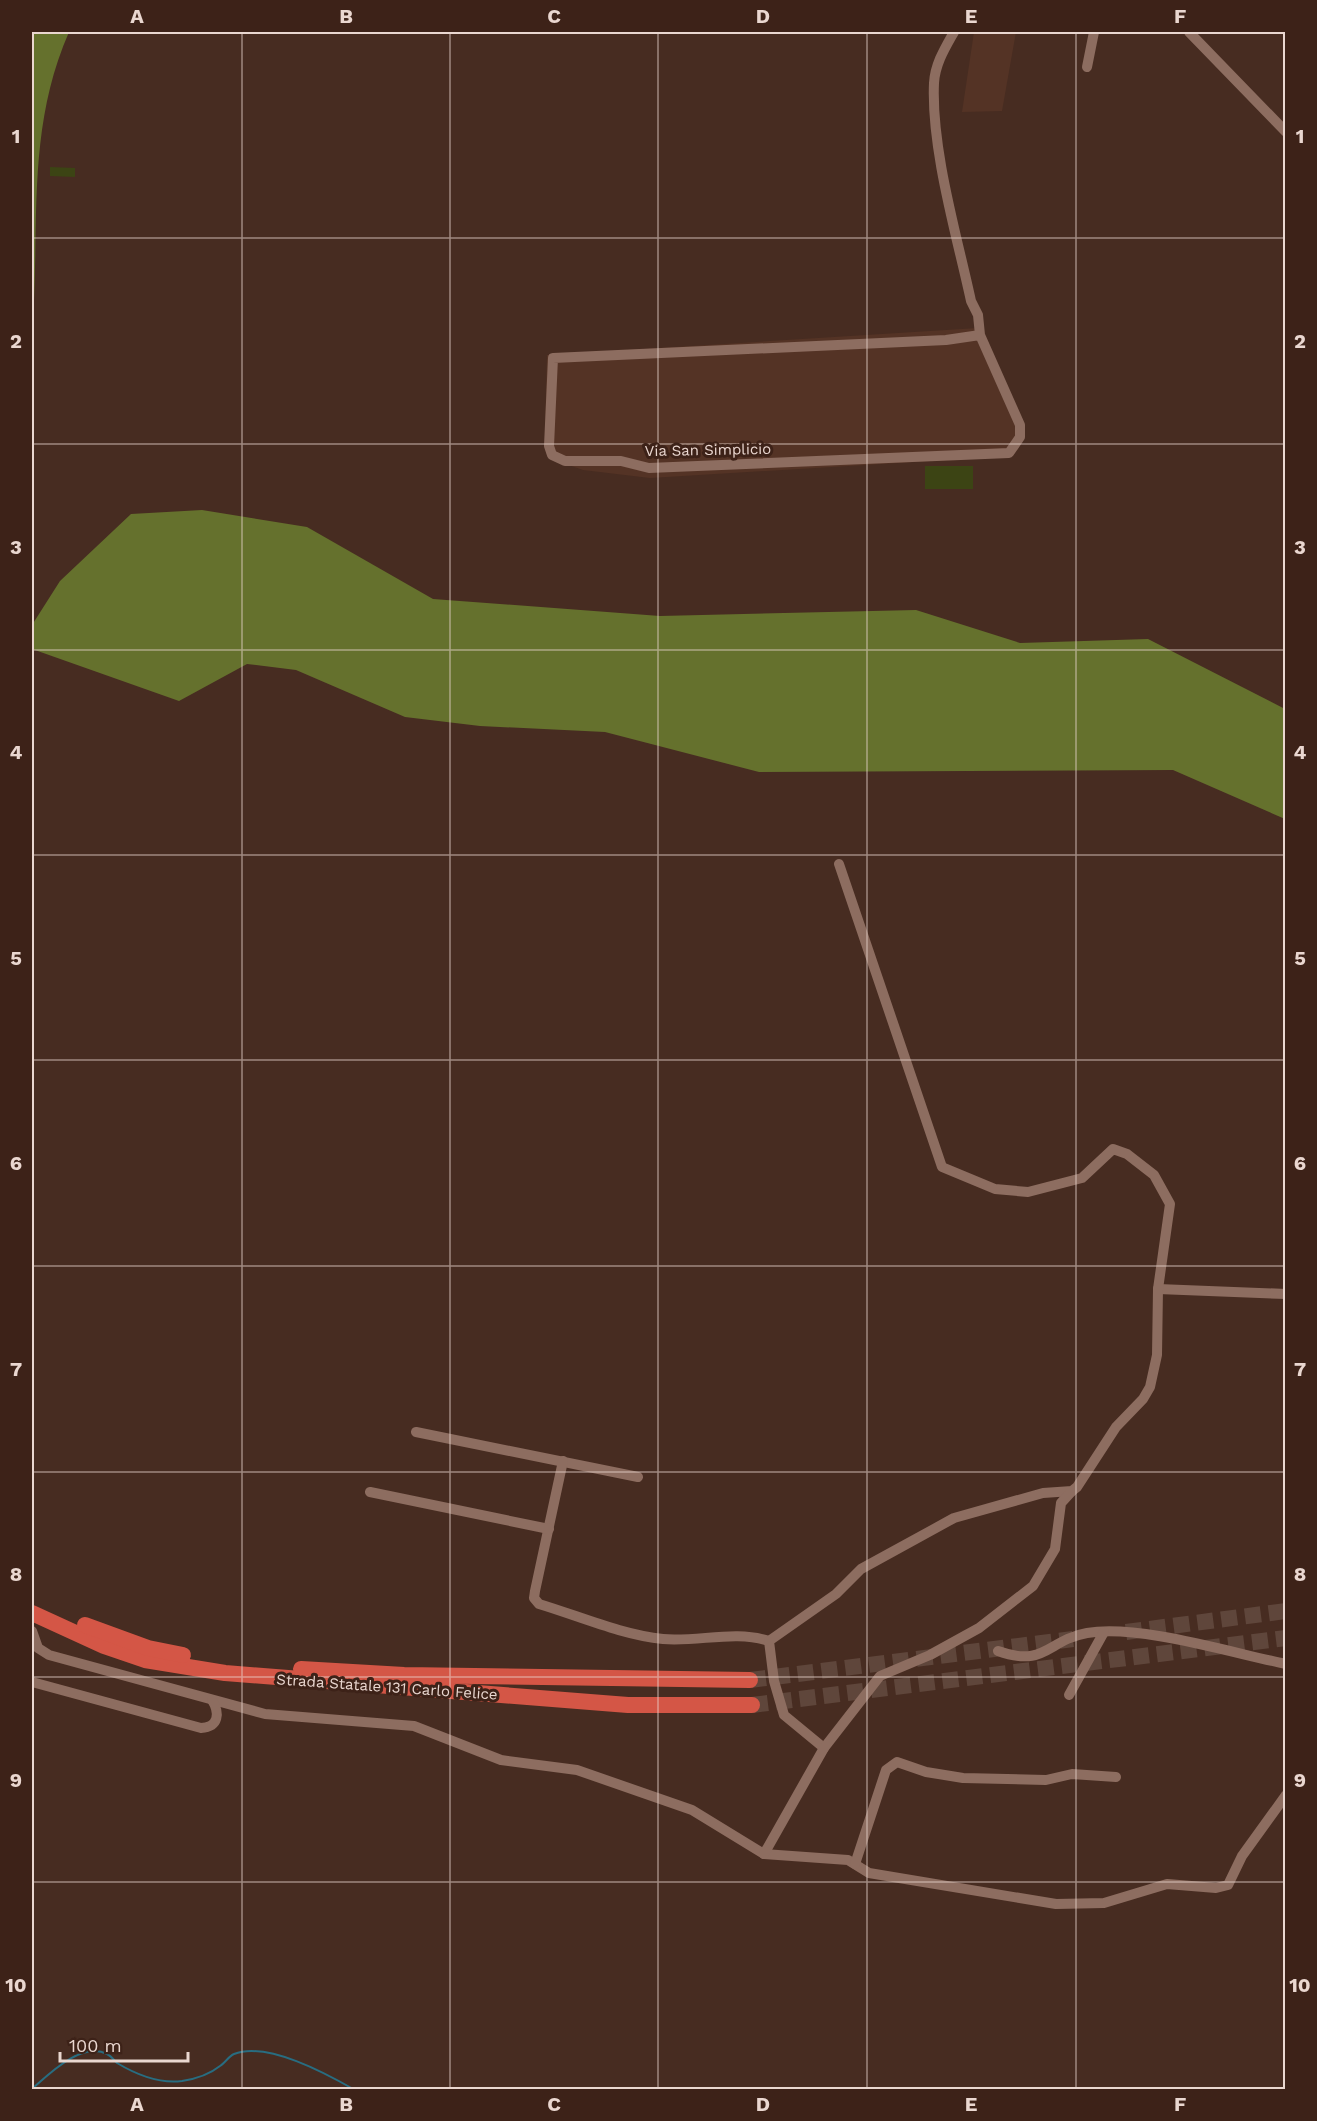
<svg xmlns="http://www.w3.org/2000/svg" width="1317" height="2121" viewBox="0 0 1317 2121" font-family="'Work Sans',sans-serif">
<style>
.built{fill:#543325}
.green{fill:#3c4414}
.forest{fill:#65712d}
.lines{fill:none;stroke-linecap:round;stroke-linejoin:round}
.stream{stroke:#286d81;stroke-width:2}
.highway-tunnel{stroke:#5f463b;stroke-width:16;stroke-dasharray:16 8;stroke-linecap:butt}
.minor{stroke:#8d6d60;stroke-width:10}
.highway{stroke:#d45646;stroke-width:16}
.grid{fill:none;stroke:#ead7d0;stroke-width:1.5;stroke-opacity:0.55}
.labels{text-anchor:middle;stroke-width:6;stroke-linejoin:round;paint-order:stroke}
.street-label{font-size:15px;fill:#ead7d0;stroke:#3d2218}
.neatline{fill:none;stroke:#ead7d0;stroke-width:2}
.grid-label{font-size:20px;text-anchor:middle;font-weight:bold;fill:#ead7d0}
</style>
<rect width="100%" height="100%" fill="#472c21"/>
<g class="built">
<path d="M 974,32 L 1016,32 L 1002,111 L 962,112 Z"/>
<path d="M 978,328 L 1023,437 L 997,457 L 650,478 L 583,470 L 557,461 L 545,430 L 547,355 Z"/>
</g>
<g class="green">
<path d="M 50,167 L 75,168 L 75,177 L 50,176 Z"/>
<rect x="925" y="466" width="48" height="23"/>
</g>
<g class="forest">
<path d="M 32,32 L 69,32 C 30,121 38,207 34,301 L 32,301 Z"/>
<path d="M 202,510 L 307,527 L 433,599 L 660,616 L 916,610 L 1020,643 L 1148,639 L 1285,709 L 1285,819 L 1173,770 L 759,772 L 605,732 L 480,726 L 405,717 L 296,670 L 247,664 L 179,701 L 32,649 L 32,625 L 60,581 L 131,514 Z"/>
</g>
<g class="lines">
<path class="stream" d="M 32,2089 C 49,2074 82,2041 107,2054 C 111,2056 114,2060 117,2063 C 137,2075 159,2084 182,2081 C 195,2079 210,2074 220,2066 C 225,2063 229,2056 234,2054 C 267,2041 327,2074 355,2090"/>
<g class="highway-tunnel">
<path d="M 1126,1632 L 1286,1611"/>
<path d="M 750,1680 L 1073,1639"/>
<path d="M 752,1705 L 1286,1638"/>
</g>
<g class="minor">
<path d="M 954,32 C 945,48 935,64 934,83 C 931,149 957,236 971,301 L 978,315 L 980,335 L 1020,425 L 1020,437 L 1009,453 L 649,468 L 621,461 L 565,461 L 552,455 L 549,446 L 553,358 L 946,340 L 980,335"/>
<path d="M 1189,32 L 1286,132"/>
<path d="M 1087,67 L 1094,32"/>
<path d="M 1158,1289 L 1286,1294"/>
<path d="M 416,1432 L 638,1477"/>
<path d="M 563,1461 L 535,1591 L 534,1598 L 539,1604 C 579,1616 622,1635 663,1639 C 699,1642 735,1630 769,1641"/>
<path d="M 370,1492 L 549,1529"/>
<path d="M 32,1631 L 38,1648 L 49,1655 L 265,1714 L 414,1726 L 501,1760 L 577,1770 L 692,1810 L 764,1854"/>
<path d="M 998,1651 C 1046,1668 1047,1640 1087,1633 C 1139,1624 1232,1653 1286,1664"/>
<path d="M 32,1682 L 201,1728 C 219,1727 220,1713 212,1700"/>
<path d="M 1069,1695 L 1104,1632"/>
<path d="M 824,1748 L 784,1715 L 774,1681 L 769,1641 L 836,1594 L 861,1569 L 954,1518 L 1043,1493 L 1072,1491 L 1077,1487 L 1116,1427 L 1143,1399 L 1150,1387 L 1157,1355 L 1158,1289 L 1170,1204 L 1154,1175 L 1127,1154 L 1113,1149 L 1082,1178 L 1028,1192 L 995,1189 L 942,1167 L 839,864"/>
<path d="M 764,1854 L 848,1860 L 869,1873 L 1056,1904 L 1104,1903 L 1167,1884 L 1216,1888 L 1228,1885 L 1242,1856 L 1286,1795"/>
<path d="M 764,1854 L 824,1748 L 880,1676 L 930,1655 L 979,1628 L 1033,1586 L 1055,1549 L 1061,1503 L 1072,1491"/>
<path d="M 855,1864 L 886,1770 L 897,1762 L 926,1772 L 963,1778 L 1046,1780 L 1072,1774 L 1116,1777"/>
</g>
<g class="highway">
<path d="M 32,1613 L 104,1646 L 145,1660 L 225,1673 L 628,1705 L 752,1705"/>
<path d="M 85,1625 L 148,1648 L 183,1655"/>
<path d="M 301,1669 L 404,1675 L 750,1680"/>
</g>
</g>
<path class="grid" d="M 242,32 L 242,2090M 450,32 L 450,2090M 658,32 L 658,2090M 867,32 L 867,2090M 1076,32 L 1076,2090M 32,238 L 1286,238M 32,444 L 1286,444M 32,650 L 1286,650M 32,855 L 1286,855M 32,1060 L 1286,1060M 32,1266 L 1286,1266M 32,1472 L 1286,1472M 32,1677 L 1286,1677M 32,1882 L 1286,1882"/>
<g class="labels">
<g class="street-label">
<text transform="translate(708 450) rotate(-1)" y="5">Via San Simplicio</text>
<text transform="translate(387 1687) rotate(4)" y="5">Strada Statale 131 Carlo Felice</text>
</g>
</g>
<rect width="1317" height="2121" fill="none" stroke="#3d2218" stroke-width="66"/>
<path d="M60 2052v9h128v-9" fill="none" stroke="#ead7d0" stroke-width="3"/>
<text x="69" y="2052" font-size="18" fill="#ead7d0" stroke="#3d2218" stroke-width="4.5" paint-order="stroke">100 m</text>
<rect x="33" y="33" width="1251" height="2055" class="neatline"/>
<g class="grid-label">
<text x="137" y="23">A</text>
<text x="346" y="23">B</text>
<text x="554" y="23">C</text>
<text x="763" y="23">D</text>
<text x="971" y="23">E</text>
<text x="1180" y="23">F</text>
<text x="16" y="143">1</text>
<text x="1300" y="143">1</text>
<text x="16" y="348">2</text>
<text x="1300" y="348">2</text>
<text x="16" y="554">3</text>
<text x="1300" y="554">3</text>
<text x="16" y="759">4</text>
<text x="1300" y="759">4</text>
<text x="16" y="965">5</text>
<text x="1300" y="965">5</text>
<text x="16" y="1170">6</text>
<text x="1300" y="1170">6</text>
<text x="16" y="1376">7</text>
<text x="1300" y="1376">7</text>
<text x="16" y="1581">8</text>
<text x="1300" y="1581">8</text>
<text x="16" y="1787">9</text>
<text x="1300" y="1787">9</text>
<text x="16" y="1992">10</text>
<text x="1300" y="1992">10</text>
<text x="137" y="2111">A</text>
<text x="346" y="2111">B</text>
<text x="554" y="2111">C</text>
<text x="763" y="2111">D</text>
<text x="971" y="2111">E</text>
<text x="1180" y="2111">F</text>
</g>
</svg>
